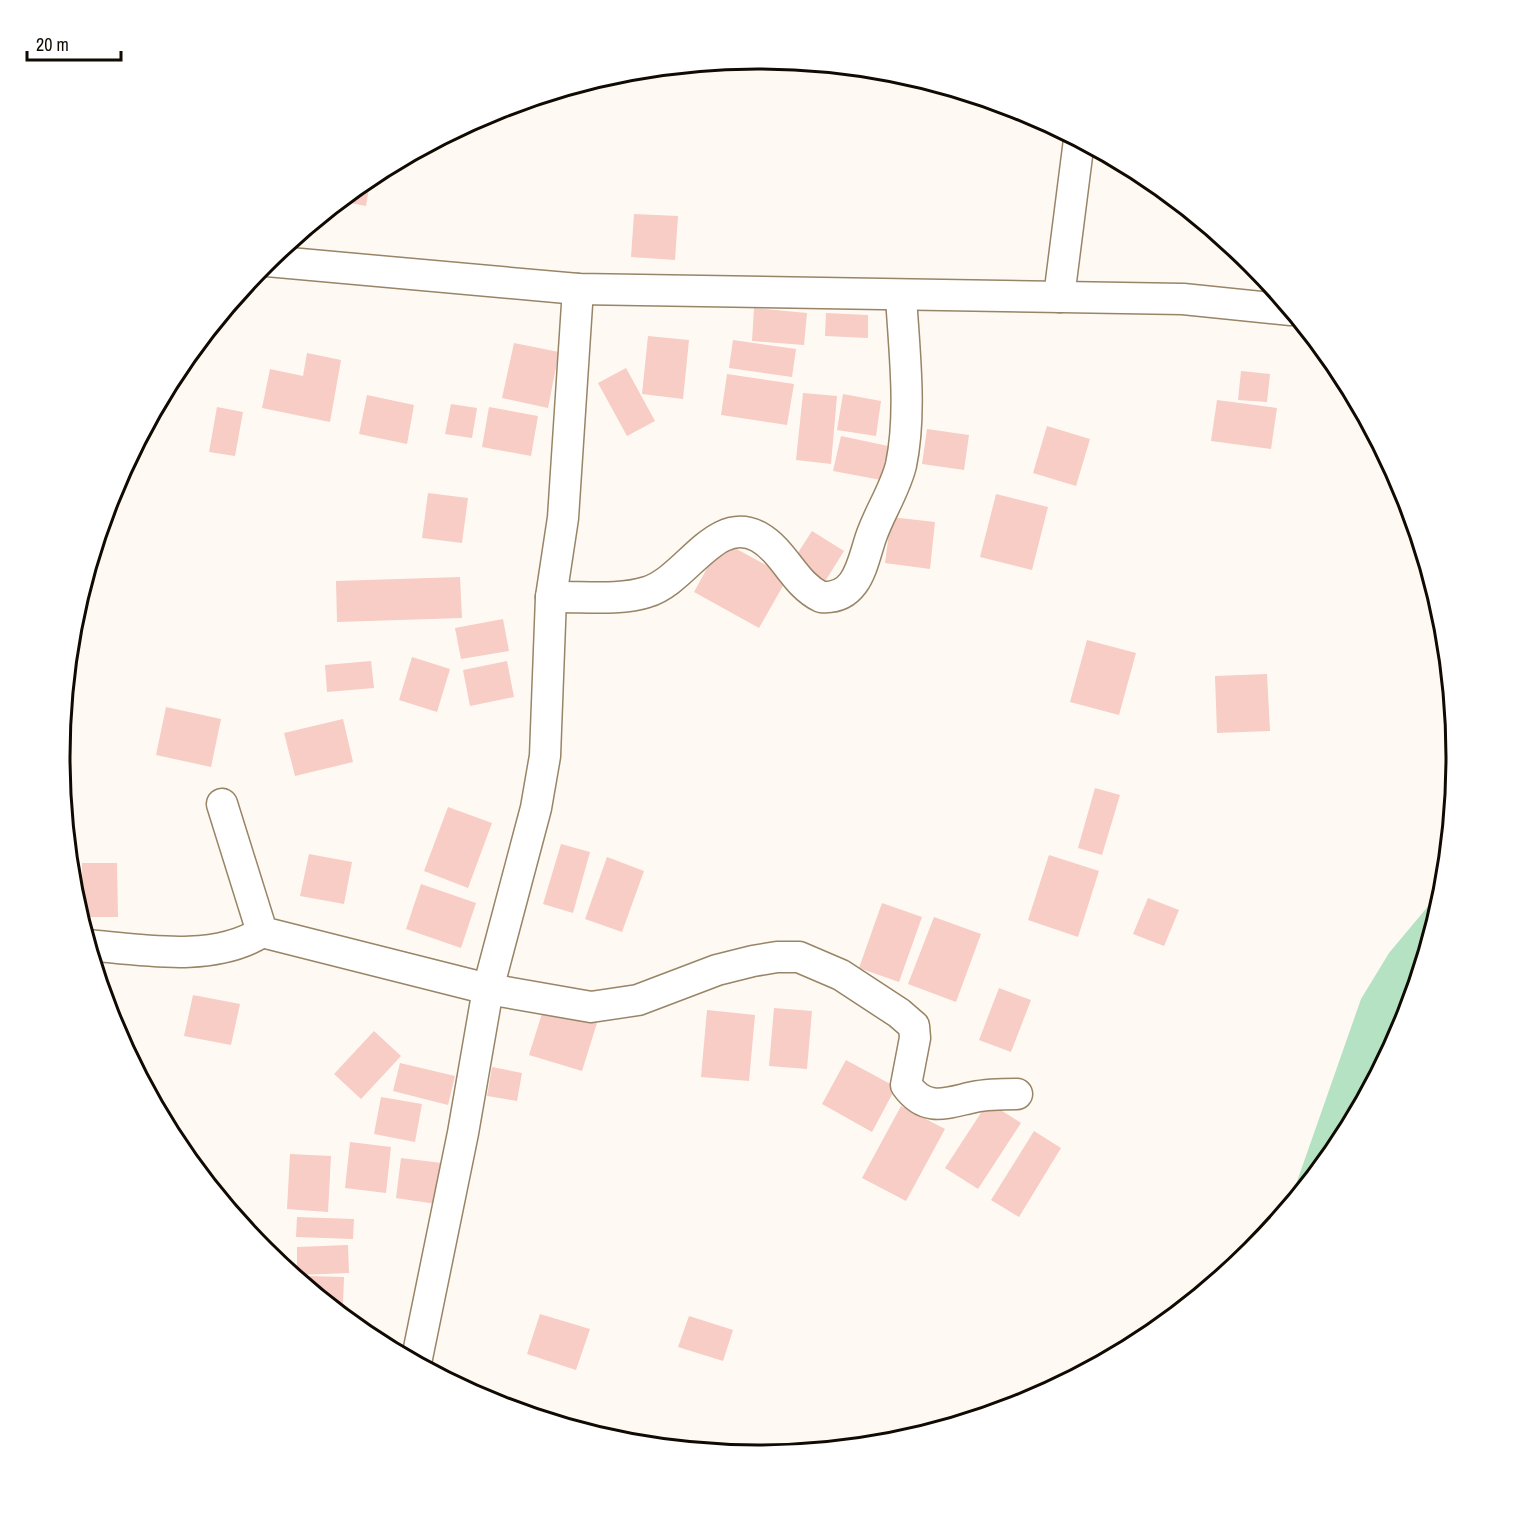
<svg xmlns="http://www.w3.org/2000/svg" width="1517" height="1515" viewBox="0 0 1517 1515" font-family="'Archivo Narrow',sans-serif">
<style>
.green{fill:#b4e2c2}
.building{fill:#f7cdc5}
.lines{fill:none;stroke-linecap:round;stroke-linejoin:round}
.street-casing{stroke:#988466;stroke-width:33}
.street{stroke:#fff;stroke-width:30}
.rim{fill:none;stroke:#110a02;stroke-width:3}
</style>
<rect width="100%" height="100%" fill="#fefaf3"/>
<path class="green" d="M 1445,886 L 1404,1025 L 1340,1146 L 1287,1210 L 1361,999 L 1389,953 Z"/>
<g class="building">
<path d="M 371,176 L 366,206 L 340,201 L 370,176 Z"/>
<path d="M 634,214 L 678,216 L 675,260 L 631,257 Z"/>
<path d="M 754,308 L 807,313 L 804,345 L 752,341 Z"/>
<path d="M 826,313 L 868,315 L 868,338 L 825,336 Z"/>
<path d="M 648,336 L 689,340 L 683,399 L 642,394 Z"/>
<path d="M 733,340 L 796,349 L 792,377 L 729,368 Z"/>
<path d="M 514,343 L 559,352 L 548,408 L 502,398 Z"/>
<path d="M 307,353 L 341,360 L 330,422 L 262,408 L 270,369 L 303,376 Z"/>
<path d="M 626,368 L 655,421 L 627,436 L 598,383 Z"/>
<path d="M 1241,371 L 1270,374 L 1267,402 L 1238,400 Z"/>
<path d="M 727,374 L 794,384 L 787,425 L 721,415 Z"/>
<path d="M 803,393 L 837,396 L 831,464 L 796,460 Z"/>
<path d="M 843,394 L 881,401 L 876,436 L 837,430 Z"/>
<path d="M 367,395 L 414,405 L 407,444 L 359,434 Z"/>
<path d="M 1217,400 L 1277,408 L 1271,449 L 1211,441 Z"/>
<path d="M 451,404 L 477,408 L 472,438 L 445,434 Z"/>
<path d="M 217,407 L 243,412 L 235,456 L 209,452 Z"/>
<path d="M 489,407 L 538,416 L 531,456 L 482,447 Z"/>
<path d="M 1047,426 L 1090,439 L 1076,486 L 1033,473 Z"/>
<path d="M 927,429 L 969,435 L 964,470 L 922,464 Z"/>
<path d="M 841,436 L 888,446 L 881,480 L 833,471 Z"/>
<path d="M 428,493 L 468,498 L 462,543 L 422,538 Z"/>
<path d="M 996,494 L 1048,507 L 1032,570 L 980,557 Z"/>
<path d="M 891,517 L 935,522 L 930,569 L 885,563 Z"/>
<path d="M 812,531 L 844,551 L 824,583 L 792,562 Z"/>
<path d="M 722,541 L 788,577 L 759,628 L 694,592 Z"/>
<path d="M 460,577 L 462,618 L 337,622 L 336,581 Z"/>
<path d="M 503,619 L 509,651 L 461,659 L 455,628 Z"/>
<path d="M 1087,640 L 1136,653 L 1119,715 L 1070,702 Z"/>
<path d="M 412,657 L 450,669 L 437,712 L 399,700 Z"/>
<path d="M 371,661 L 374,688 L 327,692 L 325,665 Z"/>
<path d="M 507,661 L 514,697 L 470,706 L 463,670 Z"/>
<path d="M 1267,674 L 1270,731 L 1217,733 L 1215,676 Z"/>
<path d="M 166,707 L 221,719 L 211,767 L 156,755 Z"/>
<path d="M 343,719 L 353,762 L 295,776 L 284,733 Z"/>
<path d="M 1095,788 L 1120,795 L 1102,855 L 1078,848 Z"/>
<path d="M 448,807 L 492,823 L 468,888 L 424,871 Z"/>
<path d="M 561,844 L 590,852 L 573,913 L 543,904 Z"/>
<path d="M 309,854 L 352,862 L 344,904 L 300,896 Z"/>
<path d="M 1049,855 L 1099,871 L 1078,937 L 1028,920 Z"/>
<path d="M 607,857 L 644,871 L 622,932 L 585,919 Z"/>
<path d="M 82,863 L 117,863 L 118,917 L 83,917 Z"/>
<path d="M 421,884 L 476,903 L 461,948 L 406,929 Z"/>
<path d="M 1148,898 L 1179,910 L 1164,946 L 1133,934 Z"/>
<path d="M 882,903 L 922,917 L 899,982 L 859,968 Z"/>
<path d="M 934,917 L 981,934 L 956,1002 L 908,984 Z"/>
<path d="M 999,988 L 1031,1000 L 1011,1052 L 979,1040 Z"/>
<path d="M 193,995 L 240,1004 L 231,1045 L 184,1036 Z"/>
<path d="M 544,1007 L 597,1023 L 582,1071 L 529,1055 Z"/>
<path d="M 774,1008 L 812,1011 L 807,1069 L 769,1066 Z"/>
<path d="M 707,1010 L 755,1015 L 749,1081 L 701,1077 Z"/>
<path d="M 374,1031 L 401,1056 L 361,1099 L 334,1074 Z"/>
<path d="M 846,1060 L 896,1087 L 872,1132 L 822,1104 Z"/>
<path d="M 400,1063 L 455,1076 L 448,1105 L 393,1091 Z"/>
<path d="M 492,1067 L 522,1073 L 517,1101 L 487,1096 Z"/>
<path d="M 381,1097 L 422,1104 L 415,1142 L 374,1134 Z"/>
<path d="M 988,1102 L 1021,1123 L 978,1189 L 945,1168 Z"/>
<path d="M 901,1106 L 945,1129 L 906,1201 L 862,1178 Z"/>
<path d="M 1034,1131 L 1061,1148 L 1019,1217 L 991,1200 Z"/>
<path d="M 350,1142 L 391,1147 L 386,1193 L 345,1188 Z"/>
<path d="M 290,1154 L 331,1156 L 328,1212 L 287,1209 Z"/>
<path d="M 401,1158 L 442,1163 L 436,1204 L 396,1198 Z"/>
<path d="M 297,1217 L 354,1219 L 353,1239 L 296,1237 Z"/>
<path d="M 348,1245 L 349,1273 L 297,1275 L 297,1247 Z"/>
<path d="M 309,1276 L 344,1277 L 343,1305 L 328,1304 L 308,1288 Z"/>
<path d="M 540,1314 L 590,1329 L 576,1370 L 527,1354 Z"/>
<path d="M 689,1316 L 733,1330 L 723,1361 L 678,1347 Z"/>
</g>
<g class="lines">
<defs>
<g id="street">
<path d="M 267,261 L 578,289 L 1183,299 L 1291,310"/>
<path d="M 1059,297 L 1079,140"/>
<path d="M 551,597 C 580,596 620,601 647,592 C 687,580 715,513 759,537 C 785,552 794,584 821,597 C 858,600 862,563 871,537 C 879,513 895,490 901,465 C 912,413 904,349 901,296"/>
<path d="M 222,804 L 262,932 L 488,989 L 591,1007 L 638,1000 L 717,970 L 753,961 L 777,957 L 799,957 L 841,975 L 899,1013 L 914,1026 L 915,1038 L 906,1085 C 926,1113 946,1103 974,1097 C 988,1094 1002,1094 1017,1094"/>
<path d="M 88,945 C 142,950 214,963 262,932"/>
<path d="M 416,1363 L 463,1133 L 488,989 L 536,808 L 545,756 L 551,597 L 563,518 L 578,289"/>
</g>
</defs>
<use href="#street" class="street-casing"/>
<use href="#street" class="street"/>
</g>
<path d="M0 0H1517V1515H0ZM70 757a688 688 0 1 1 1376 0a688 688 0 1 1-1376 0Z" fill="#fff" fill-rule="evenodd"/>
<path class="rim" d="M70 757a688 688 0 1 1 1376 0a688 688 0 1 1-1376 0Z"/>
<path d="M27 51v9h94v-9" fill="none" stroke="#110a02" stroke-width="3"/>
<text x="36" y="51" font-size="18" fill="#110a02" stroke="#ffffff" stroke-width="4.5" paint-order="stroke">20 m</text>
</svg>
